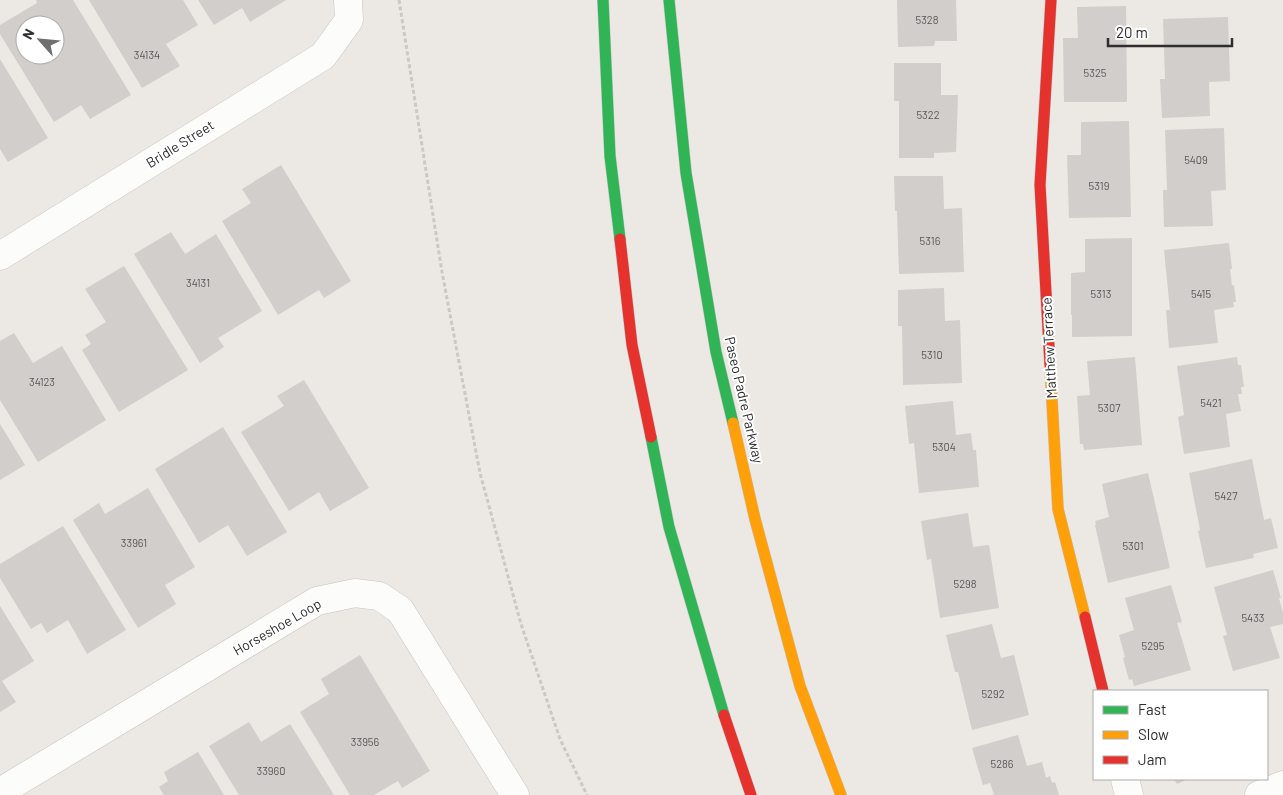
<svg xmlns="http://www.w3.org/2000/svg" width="1283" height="795" viewBox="0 0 1283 795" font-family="Barlow,sans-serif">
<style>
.building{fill:#d1cecb;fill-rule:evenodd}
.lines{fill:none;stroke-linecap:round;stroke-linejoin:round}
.street-casing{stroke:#c5c4c5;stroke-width:29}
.fast-casing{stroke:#c5c4c5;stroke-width:12}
.slow-casing{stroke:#c5c4c5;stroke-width:12}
.jam-casing{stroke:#c5c4c5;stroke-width:12}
.path{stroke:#c9c9c8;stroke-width:3;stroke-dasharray:4 2.5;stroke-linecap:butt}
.street{stroke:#fcfcfb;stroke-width:28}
.fast{stroke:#30b455;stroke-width:11}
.slow{stroke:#ff9f0a;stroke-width:11}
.jam{stroke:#e5322d;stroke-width:11}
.labels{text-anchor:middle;stroke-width:4;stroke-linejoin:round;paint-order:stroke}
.number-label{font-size:11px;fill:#585857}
.street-label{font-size:14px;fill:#2e2e2e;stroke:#fff}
</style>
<rect width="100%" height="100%" fill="#ece8e4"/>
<g class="building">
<path d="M 36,0 L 73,0 L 131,95 L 90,119 L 81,105 L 54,122 L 0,34 L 0,25 L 37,3 ZM 25,25 L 55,25 L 55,55 L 25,55 Z"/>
<path d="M 89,0 L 183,0 L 198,25 L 166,44 L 180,66 L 142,88 Z"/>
<path d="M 198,0 L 286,0 L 250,22 L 242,8 L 214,25 Z"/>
<path d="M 897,0 L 956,0 L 957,41 L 935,41 L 934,46 L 898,47 Z"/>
<path d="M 1126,6 L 1127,102 L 1064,102 L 1063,38 L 1078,38 L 1077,7 Z"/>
<path d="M 1228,17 L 1230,81 L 1209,82 L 1210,116 L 1162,118 L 1160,79 L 1165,79 L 1163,19 Z"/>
<path d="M 0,59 L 48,138 L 8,162 L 0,149 Z"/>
<path d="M 894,63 L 941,63 L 941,95 L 958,95 L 956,152 L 934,153 L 934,158 L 899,158 L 899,101 L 894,101 Z"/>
<path d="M 1129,121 L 1131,217 L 1069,218 L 1067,155 L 1081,155 L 1081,122 Z"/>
<path d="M 1224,128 L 1226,190 L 1211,191 L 1213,226 L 1164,227 L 1163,190 L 1167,190 L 1165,130 Z"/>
<path d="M 281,165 L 351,281 L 324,298 L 319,290 L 278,315 L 222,221 L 251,203 L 242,189 Z"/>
<path d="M 894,176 L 943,176 L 944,209 L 962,208 L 964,272 L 899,274 L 897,211 L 895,211 Z"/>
<path d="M 171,232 L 185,254 L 216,234 L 262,311 L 218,338 L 224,347 L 200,363 L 134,254 Z"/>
<path d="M 1132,238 L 1132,336 L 1072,337 L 1072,315 L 1071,315 L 1071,273 L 1085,272 L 1085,239 Z"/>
<path d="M 1229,243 L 1232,269 L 1230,269 L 1232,286 L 1234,285 L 1236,302 L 1233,302 L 1234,307 L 1214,310 L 1218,343 L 1169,348 L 1166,310 L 1170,310 L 1164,250 Z"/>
<path d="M 124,266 L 188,370 L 119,412 L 82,350 L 91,344 L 85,335 L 106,322 L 85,289 Z"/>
<path d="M 944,288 L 945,321 L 960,320 L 962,383 L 903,385 L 902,326 L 898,326 L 898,290 Z"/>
<path d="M 14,333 L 33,363 L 62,346 L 106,420 L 38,462 L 0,400 L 0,341 Z"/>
<path d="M 1135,357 L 1142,445 L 1084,450 L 1083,444 L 1080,444 L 1077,396 L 1090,395 L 1087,361 Z"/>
<path d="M 1237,357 L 1238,365 L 1241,365 L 1244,387 L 1241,387 L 1242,394 L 1238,394 L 1241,411 L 1226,414 L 1230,447 L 1184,454 L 1178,417 L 1184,415 L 1177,366 Z"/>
<path d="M 304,380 L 369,488 L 330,511 L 319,492 L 289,511 L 241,432 L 284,406 L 277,396 Z"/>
<path d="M 953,401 L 956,435 L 971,433 L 973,450 L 976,450 L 979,487 L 919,493 L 914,443 L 909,444 L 905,406 Z"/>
<path d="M 0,424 L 25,465 L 0,480 Z"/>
<path d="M 223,427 L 287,532 L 247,556 L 228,525 L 199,543 L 155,469 Z"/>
<path d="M 1252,459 L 1264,520 L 1271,518 L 1278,548 L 1253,554 L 1254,558 L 1206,568 L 1198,531 L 1200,530 L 1189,473 Z"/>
<path d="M 1148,473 L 1170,568 L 1108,583 L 1095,525 L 1096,524 L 1095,521 L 1109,517 L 1102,484 Z"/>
<path d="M 148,488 L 195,567 L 165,585 L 176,604 L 138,628 L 73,520 L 99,503 L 105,514 Z"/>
<path d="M 968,513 L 973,547 L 989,545 L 999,608 L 940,618 L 931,559 L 927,560 L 921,521 Z"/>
<path d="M 63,526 L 126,630 L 87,654 L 68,620 L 47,633 L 41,623 L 31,629 L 0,578 L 0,564 Z"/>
<path d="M 1273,570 L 1281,598 L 1279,598 L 1283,613 L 1283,624 L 1270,627 L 1280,658 L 1233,671 L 1223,636 L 1227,635 L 1214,587 Z"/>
<path d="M 1171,585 L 1182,622 L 1177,623 L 1191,670 L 1134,686 L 1132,679 L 1129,680 L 1123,658 L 1125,657 L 1119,635 L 1134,630 L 1125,598 Z"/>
<path d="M 0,606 L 34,661 L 2,681 L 16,702 L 0,712 Z"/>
<path d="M 992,624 L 1001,658 L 1014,655 L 1029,715 L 972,730 L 958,672 L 955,672 L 946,635 Z"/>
<path d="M 360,655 L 430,771 L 402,788 L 398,781 L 374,795 L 350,795 L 300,712 L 329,694 L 321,679 Z"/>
<path d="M 249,722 L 261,742 L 290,724 L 334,795 L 239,795 L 209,746 Z"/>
<path d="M 1018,735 L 1027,766 L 1042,762 L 1046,778 L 1050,776 L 1052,783 L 1055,782 L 1059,795 L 994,795 L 990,783 L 983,785 L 972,748 Z"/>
<path d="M 198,752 L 224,795 L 164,795 L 159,787 L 168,781 L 164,772 Z"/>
<path d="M 1174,779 L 1188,779 L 1177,784 Z"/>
</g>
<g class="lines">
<defs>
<g id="street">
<path d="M 0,256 L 323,56 L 349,20 L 348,0"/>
<path d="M 1125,779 L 1129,795"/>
<path d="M 0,792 L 317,601 L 355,593 L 379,596 L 400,610 L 515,795"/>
<path d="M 1259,795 L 1283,785"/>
</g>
<g id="fast">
<path d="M 603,0 L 610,156 L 620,239"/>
<path d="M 669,0 L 686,173 L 716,352 L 733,423"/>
<path d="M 651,437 L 669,527 L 724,715"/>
</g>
<g id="slow">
<path d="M 1050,365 L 1058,509 L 1085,617"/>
<path d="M 733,423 L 755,519 L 800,686 L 841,795"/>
</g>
<g id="jam">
<path d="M 620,239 L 632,345 L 651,437"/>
<path d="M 1050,365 L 1040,185 L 1051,0"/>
<path d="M 1085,617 L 1103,691"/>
<path d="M 724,715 L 751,795"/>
</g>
</defs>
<use href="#street" class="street-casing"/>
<use href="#fast" class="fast-casing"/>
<use href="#slow" class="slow-casing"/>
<use href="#jam" class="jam-casing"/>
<path class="path" d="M 399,0 L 442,272 L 480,473 L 521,624 L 560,739 L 587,795"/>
<use href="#street" class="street"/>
<use href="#fast" class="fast"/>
<use href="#slow" class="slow"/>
<use href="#jam" class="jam"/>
</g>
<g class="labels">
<g class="number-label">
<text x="927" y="24">5328</text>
<text x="147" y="59">34134</text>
<text x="1095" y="77">5325</text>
<text x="928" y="119">5322</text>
<text x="1196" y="164">5409</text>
<text x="1099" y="190">5319</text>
<text x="930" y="245">5316</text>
<text x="198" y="287">34131</text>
<text x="1101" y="298">5313</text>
<text x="1201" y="298">5415</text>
<text x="932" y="359">5310</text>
<text x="42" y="386">34123</text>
<text x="1211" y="407">5421</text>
<text x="1109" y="412">5307</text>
<text x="944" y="451">5304</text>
<text x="1226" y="500">5427</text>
<text x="134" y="547">33961</text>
<text x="1133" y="550">5301</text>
<text x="965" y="588">5298</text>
<text x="1253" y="622">5433</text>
<text x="1153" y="650">5295</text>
<text x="993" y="698">5292</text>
<text x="365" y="746">33956</text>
<text x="1002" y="768">5286</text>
<text x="271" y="775">33960</text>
</g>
<g class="street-label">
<text transform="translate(180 144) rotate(-32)" y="5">Bridle Street</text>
<text transform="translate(1049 348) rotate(-93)" y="5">Matthew Terrace</text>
<text transform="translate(744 400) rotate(77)" y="5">Paseo Padre Parkway</text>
<text transform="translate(277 627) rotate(-30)" y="5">Horseshoe Loop</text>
</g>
</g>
<rect x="1093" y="690" width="175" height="90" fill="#ffffff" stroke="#ababab"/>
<rect x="1103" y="706" width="25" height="8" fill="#30b455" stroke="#ababab"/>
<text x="1138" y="715" font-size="15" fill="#2e2e2e">Fast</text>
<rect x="1103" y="731" width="25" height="8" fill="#ff9f0a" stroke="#ababab"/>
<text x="1138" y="740" font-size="15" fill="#2e2e2e">Slow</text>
<rect x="1103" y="756" width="25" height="8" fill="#e5322d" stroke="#ababab"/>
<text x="1138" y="765" font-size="15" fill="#2e2e2e">Jam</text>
<g transform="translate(40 40) rotate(297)"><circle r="24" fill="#ffffff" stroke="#ababab"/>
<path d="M0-4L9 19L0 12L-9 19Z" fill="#706f6e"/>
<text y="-8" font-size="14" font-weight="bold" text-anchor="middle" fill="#2e2e2e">N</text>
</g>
<path d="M1108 38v8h124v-8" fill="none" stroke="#2e2e2e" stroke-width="2.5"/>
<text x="1116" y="38" font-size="15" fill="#2e2e2e" stroke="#ffffff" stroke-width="4" paint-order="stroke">20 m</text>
</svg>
